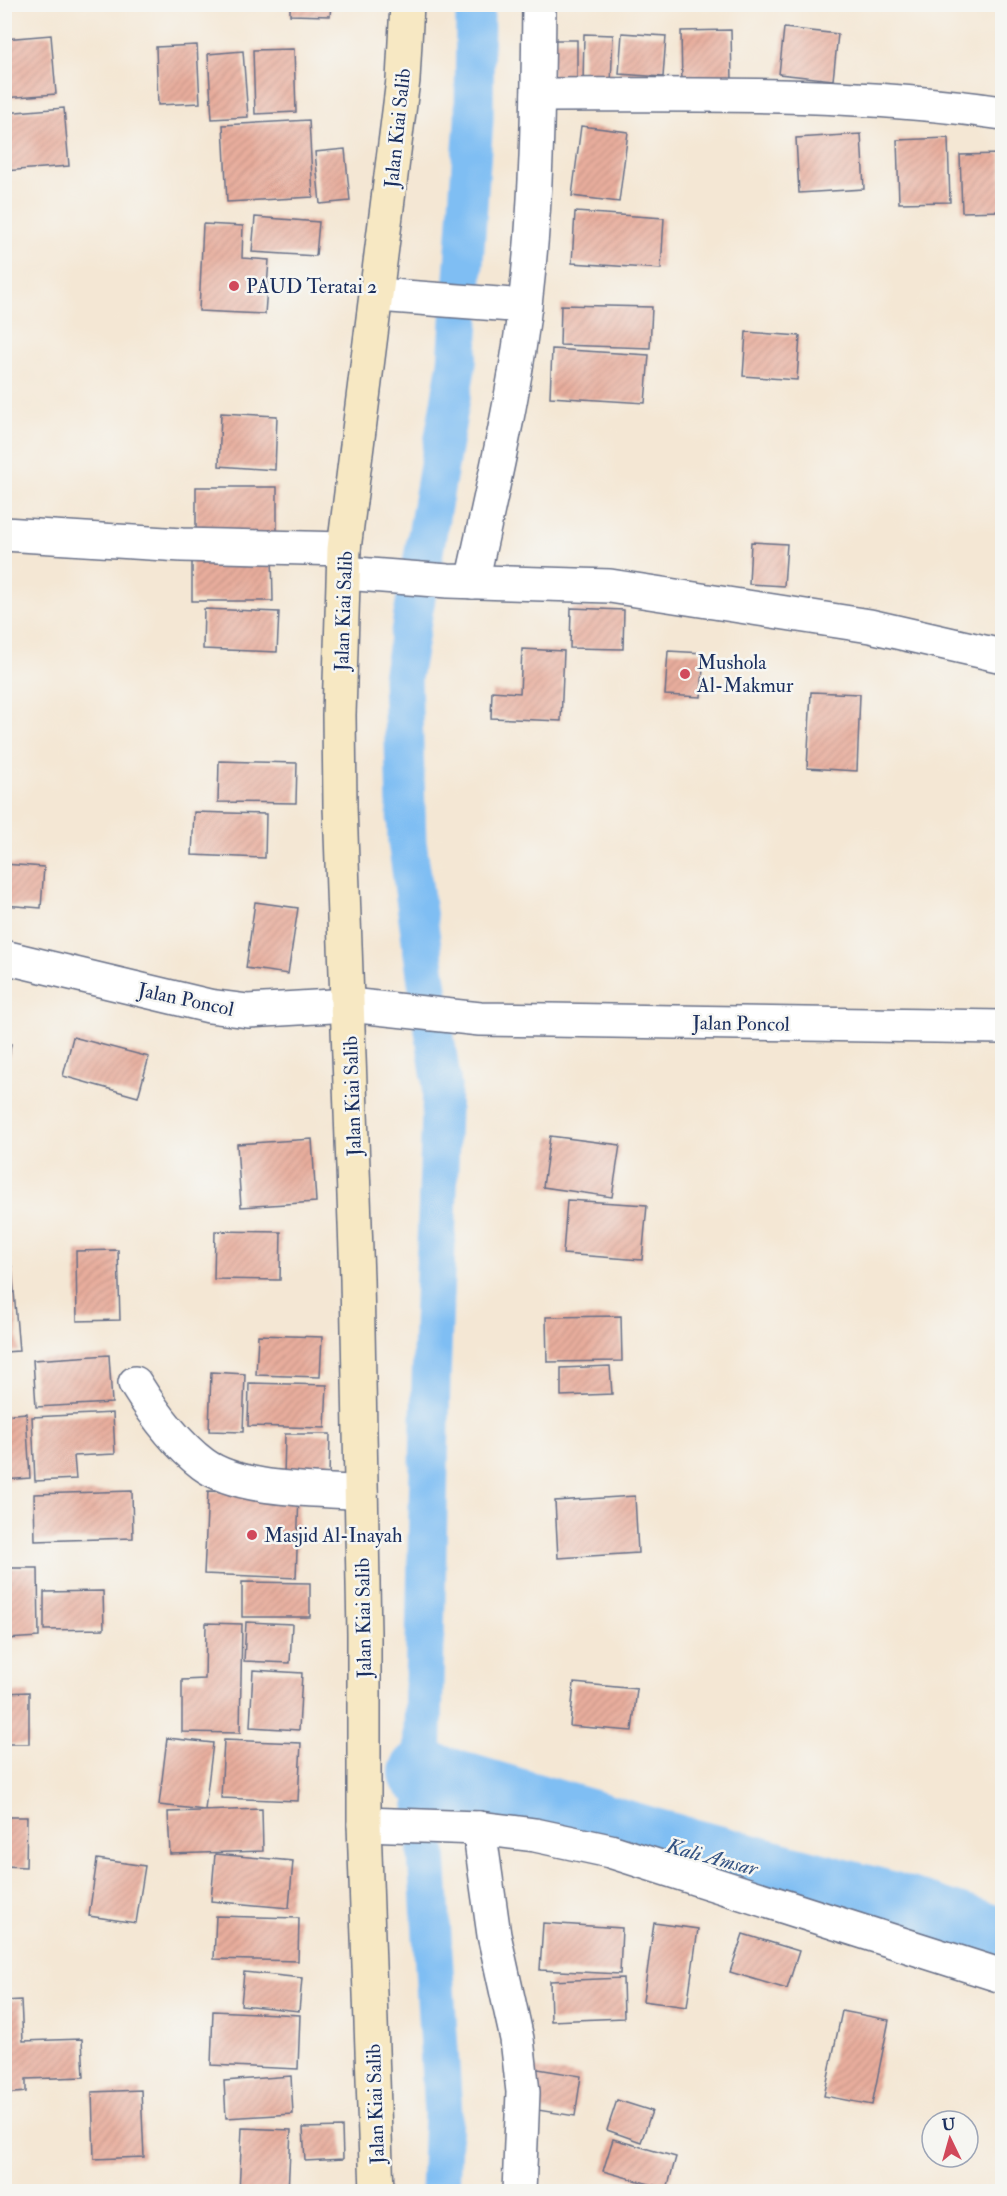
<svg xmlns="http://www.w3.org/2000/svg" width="1007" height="2196" viewBox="0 0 1007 2196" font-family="'IM FELL Double Pica',serif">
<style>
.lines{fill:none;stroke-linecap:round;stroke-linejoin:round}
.canal{stroke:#7fbef3;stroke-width:39}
.river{stroke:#7fbef3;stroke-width:66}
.building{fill:url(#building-hatch)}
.street-casing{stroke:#676f87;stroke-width:36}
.secondary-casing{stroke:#676f87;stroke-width:36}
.street{stroke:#fff;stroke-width:33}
.secondary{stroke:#f7e8c3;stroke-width:33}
.poi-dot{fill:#d1495b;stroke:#f6f6f2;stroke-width:2}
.labels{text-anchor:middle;stroke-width:5;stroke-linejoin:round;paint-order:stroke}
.street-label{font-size:20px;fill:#1b2f5e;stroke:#f6f6f2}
.poi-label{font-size:20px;fill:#1b2f5e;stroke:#f6f6f2;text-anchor:start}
.water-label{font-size:21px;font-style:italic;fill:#345383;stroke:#f6f6f2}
</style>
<defs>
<pattern id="building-hatch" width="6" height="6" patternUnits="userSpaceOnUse" patternTransform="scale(1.5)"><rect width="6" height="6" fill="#e8ad9c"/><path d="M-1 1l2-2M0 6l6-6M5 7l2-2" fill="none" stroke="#c69589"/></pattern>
</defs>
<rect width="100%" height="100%" fill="#f6f6f2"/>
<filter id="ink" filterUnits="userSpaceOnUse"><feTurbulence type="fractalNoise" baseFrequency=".0167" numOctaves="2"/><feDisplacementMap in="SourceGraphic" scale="12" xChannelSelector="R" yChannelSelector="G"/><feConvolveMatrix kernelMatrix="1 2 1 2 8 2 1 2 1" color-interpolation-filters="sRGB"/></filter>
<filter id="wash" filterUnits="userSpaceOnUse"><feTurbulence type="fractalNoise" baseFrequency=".008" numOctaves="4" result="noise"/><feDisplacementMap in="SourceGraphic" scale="24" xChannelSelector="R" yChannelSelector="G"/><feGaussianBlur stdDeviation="1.35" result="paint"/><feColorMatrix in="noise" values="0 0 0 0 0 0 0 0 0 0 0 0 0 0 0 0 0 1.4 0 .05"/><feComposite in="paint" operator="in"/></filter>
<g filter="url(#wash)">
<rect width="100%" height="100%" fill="#f4e7d4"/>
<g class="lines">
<path class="canal" d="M 440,2192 L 443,2114 L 422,1773 L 431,1379 L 442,1086 L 407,842 L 402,678 L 457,363 L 474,120 L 475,4"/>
<path class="river" d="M 422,1773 L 652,1841 L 892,1905 L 1002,1941"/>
</g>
<g id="blocks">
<g class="building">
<path d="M 290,4 L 331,4 L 330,16 L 290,15 Z"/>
<path d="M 784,28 L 838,34 L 833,80 L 779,74 Z"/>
<path d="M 731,30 L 732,83 L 682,84 L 681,31 Z"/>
<path d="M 622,33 L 666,36 L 663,77 L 619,74 Z"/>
<path d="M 584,34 L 613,35 L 611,84 L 583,83 Z"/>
<path d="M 51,35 L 56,94 L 4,98 L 4,39 Z"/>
<path d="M 552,40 L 577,40 L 577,79 L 552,80 Z"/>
<path d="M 197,45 L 200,103 L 158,105 L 156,47 Z"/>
<path d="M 294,49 L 296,112 L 255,114 L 253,50 Z"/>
<path d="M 243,51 L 248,117 L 212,119 L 208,54 Z"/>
<path d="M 64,108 L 69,166 L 4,171 L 4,113 Z"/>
<path d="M 309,120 L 313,197 L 227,202 L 223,125 Z"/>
<path d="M 581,126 L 628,132 L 619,202 L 572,196 Z"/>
<path d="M 861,134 L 864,189 L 799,193 L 796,138 Z"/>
<path d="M 948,138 L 950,202 L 899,203 L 897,140 Z"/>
<path d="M 345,149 L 350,201 L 320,204 L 315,152 Z"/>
<path d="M 1001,154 L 1002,211 L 962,212 L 960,155 Z"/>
<path d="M 575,212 L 664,218 L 661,269 L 572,263 Z"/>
<path d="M 255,217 L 319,222 L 316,256 L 252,252 Z"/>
<path d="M 203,224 L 243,226 L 242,258 L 269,260 L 265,314 L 199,311 Z"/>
<path d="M 561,305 L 652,307 L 650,348 L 560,345 Z"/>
<path d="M 746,332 L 800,336 L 797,380 L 743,376 Z"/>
<path d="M 552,349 L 649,355 L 645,403 L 550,397 Z"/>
<path d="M 221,413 L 277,416 L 275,470 L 219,466 Z"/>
<rect x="196" y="487" width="81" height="54"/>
<path d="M 751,542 L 787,544 L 784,586 L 749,584 Z"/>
<path d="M 272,553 L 273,601 L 192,601 L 192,554 Z"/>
<path d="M 571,608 L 624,610 L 623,649 L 570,648 Z"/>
<path d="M 204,609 L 279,612 L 277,652 L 203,649 Z"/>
<path d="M 522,649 L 564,651 L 561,721 L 491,718 L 492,691 L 520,693 Z"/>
<path d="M 668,651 L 704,653 L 701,697 L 665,695 Z"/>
<path d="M 811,692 L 860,694 L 857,771 L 807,768 Z"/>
<path d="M 219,761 L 297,763 L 296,803 L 218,802 Z"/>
<path d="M 194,812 L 266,814 L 265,858 L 192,855 Z"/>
<path d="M 4,864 L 44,867 L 41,908 L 4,905 Z"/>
<path d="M 255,902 L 298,908 L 288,974 L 246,968 Z"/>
<path d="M 73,1037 L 149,1057 L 138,1097 L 63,1076 Z"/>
<path d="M 4,1043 L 11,1044 L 6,1078 L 4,1077 Z"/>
<path d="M 550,1136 L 620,1145 L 612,1197 L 543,1187 Z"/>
<path d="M 312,1139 L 316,1202 L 241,1207 L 237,1144 Z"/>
<path d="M 567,1200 L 647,1205 L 642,1260 L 563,1254 Z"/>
<path d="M 215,1231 L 281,1232 L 280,1280 L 214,1279 Z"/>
<path d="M 118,1250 L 120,1320 L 77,1321 L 76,1251 Z"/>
<path d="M 4,1267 L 12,1267 L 19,1351 L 4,1352 Z"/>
<path d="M 621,1316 L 622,1361 L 547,1362 L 546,1317 Z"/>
<path d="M 258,1335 L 322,1337 L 320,1377 L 256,1375 Z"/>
<path d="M 109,1355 L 112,1403 L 36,1407 L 33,1360 Z"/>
<path d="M 610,1366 L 612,1394 L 561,1396 L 561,1368 Z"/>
<path d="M 211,1372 L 245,1374 L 243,1432 L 209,1431 Z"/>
<path d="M 249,1383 L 327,1385 L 325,1428 L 248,1426 Z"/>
<path d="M 26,1413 L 30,1478 L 4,1480 L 4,1415 Z"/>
<path d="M 113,1413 L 115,1454 L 74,1456 L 76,1479 L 35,1481 L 32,1417 Z"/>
<path d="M 285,1434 L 330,1434 L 329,1478 L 284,1478 Z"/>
<path d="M 132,1491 L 133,1538 L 35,1541 L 34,1494 Z"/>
<path d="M 208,1491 L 299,1495 L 296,1578 L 204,1574 Z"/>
<path d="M 635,1496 L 638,1553 L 558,1558 L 555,1501 Z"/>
<path d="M 4,1568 L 38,1568 L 39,1637 L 6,1639 Z"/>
<path d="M 242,1582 L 310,1583 L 310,1617 L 242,1617 Z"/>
<path d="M 103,1591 L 104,1629 L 44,1630 L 44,1592 Z"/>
<path d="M 246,1622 L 292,1624 L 290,1663 L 244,1661 Z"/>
<path d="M 206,1623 L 242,1624 L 240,1733 L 182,1732 L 182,1680 L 205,1679 Z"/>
<path d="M 253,1670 L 302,1673 L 299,1730 L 250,1727 Z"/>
<path d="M 574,1683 L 637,1689 L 632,1731 L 570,1726 Z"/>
<path d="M 29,1692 L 29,1744 L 4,1744 L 4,1693 Z"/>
<path d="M 167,1738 L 213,1743 L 205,1810 L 159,1805 Z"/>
<path d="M 224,1740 L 301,1743 L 298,1801 L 221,1798 Z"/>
<path d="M 262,1809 L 263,1851 L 170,1854 L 168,1812 Z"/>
<path d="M 4,1817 L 27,1817 L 26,1867 L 4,1866 Z"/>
<path d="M 215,1854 L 293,1861 L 289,1908 L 211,1901 Z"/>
<path d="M 97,1859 L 145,1866 L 136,1923 L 89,1916 Z"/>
<path d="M 216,1916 L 299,1918 L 298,1961 L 214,1959 Z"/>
<path d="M 543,1923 L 622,1928 L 620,1974 L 540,1970 Z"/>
<path d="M 654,1923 L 698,1929 L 687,2007 L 643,2001 Z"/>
<path d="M 743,1934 L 799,1951 L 787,1989 L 730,1972 Z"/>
<path d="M 244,1972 L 302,1978 L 299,2011 L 241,2005 Z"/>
<path d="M 623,1978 L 624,2018 L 551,2021 L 550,1981 Z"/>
<path d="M 21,2000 L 23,2041 L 82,2039 L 84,2077 L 26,2079 L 26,2092 L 4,2094 L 4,2001 Z"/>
<path d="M 213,2011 L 300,2015 L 298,2069 L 211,2065 Z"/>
<path d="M 842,2011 L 889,2020 L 872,2105 L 824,2096 Z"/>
<path d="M 532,2068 L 581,2076 L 575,2116 L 525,2108 Z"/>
<path d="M 291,2076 L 293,2114 L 226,2118 L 224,2081 Z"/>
<path d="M 141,2090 L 144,2157 L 94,2159 L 92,2092 Z"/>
<path d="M 617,2100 L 652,2111 L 641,2142 L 607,2130 Z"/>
<path d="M 342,2127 L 343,2159 L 305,2161 L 303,2128 Z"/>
<path d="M 242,2128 L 291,2130 L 288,2192 L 239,2192 Z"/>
<path d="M 613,2139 L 676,2157 L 667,2189 L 603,2171 Z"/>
</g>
</g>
</g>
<g filter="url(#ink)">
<use href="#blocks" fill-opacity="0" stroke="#676f87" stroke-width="1.5"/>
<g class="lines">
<defs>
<g id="street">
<path d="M 538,95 C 693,95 849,91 1002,113"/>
<path d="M 378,295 L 525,306"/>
<path d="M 4,534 L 182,545 L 344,549"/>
<path d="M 344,573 L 448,581 L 610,586 L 870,626 L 1002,656"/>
<path d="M 472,582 C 492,490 514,398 525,305 C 537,205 538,104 539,4"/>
<path d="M 4,957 L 209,1006 L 248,1011 L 349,1005 L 480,1019 L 1002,1027"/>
<path d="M 135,1383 C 153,1412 175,1443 203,1464 C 239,1491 318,1489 361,1493"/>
<path d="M 364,1824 L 479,1828 L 535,1835 L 610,1851 L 1002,1976"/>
<path d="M 479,1828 L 494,1935 L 517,2039 L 523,2092 L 519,2192"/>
</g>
<path id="secondary" d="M 377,2192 L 364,1824 L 364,1634 L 357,1279 L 340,806 L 339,715 L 344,549 L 403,80 L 407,4"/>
</defs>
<use href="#street" class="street-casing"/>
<use href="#secondary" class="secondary-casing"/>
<use href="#street" class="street"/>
<use href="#secondary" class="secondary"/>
</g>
</g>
<g class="poi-dot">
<circle cx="234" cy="286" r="6"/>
<circle cx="685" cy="674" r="6"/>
<circle cx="252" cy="1535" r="6"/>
</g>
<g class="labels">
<g class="street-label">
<text transform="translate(397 128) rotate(-84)" y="7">Jalan Kiai Salib</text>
<text transform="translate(343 611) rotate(-88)" y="7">Jalan Kiai Salib</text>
<text transform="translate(186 999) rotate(12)" y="7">Jalan Poncol</text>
<text transform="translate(741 1023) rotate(1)" y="7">Jalan Poncol</text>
<text transform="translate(352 1096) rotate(-92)" y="7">Jalan Kiai Salib</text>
<text transform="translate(363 1618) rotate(-91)" y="7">Jalan Kiai Salib</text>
<text transform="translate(375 2104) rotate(-92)" y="7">Jalan Kiai Salib</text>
</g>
<g class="poi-label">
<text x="246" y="293">PAUD Teratai 2</text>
<text x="697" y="669">Mushola<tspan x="697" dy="23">Al-Makmur</tspan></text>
<text x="264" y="1542">Masjid Al-Inayah</text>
</g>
<g class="water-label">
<text transform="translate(712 1857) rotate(15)" y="7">Kali Amsar</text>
</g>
</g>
<rect width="1007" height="2196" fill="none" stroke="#f6f6f2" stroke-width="24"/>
<g transform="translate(950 2139) rotate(355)"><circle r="28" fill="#f6f6f2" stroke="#9ea6b7" stroke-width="1.5"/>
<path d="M0-4.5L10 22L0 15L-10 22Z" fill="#d1495b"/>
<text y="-9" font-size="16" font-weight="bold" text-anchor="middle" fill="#1b2f5e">U</text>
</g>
</svg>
